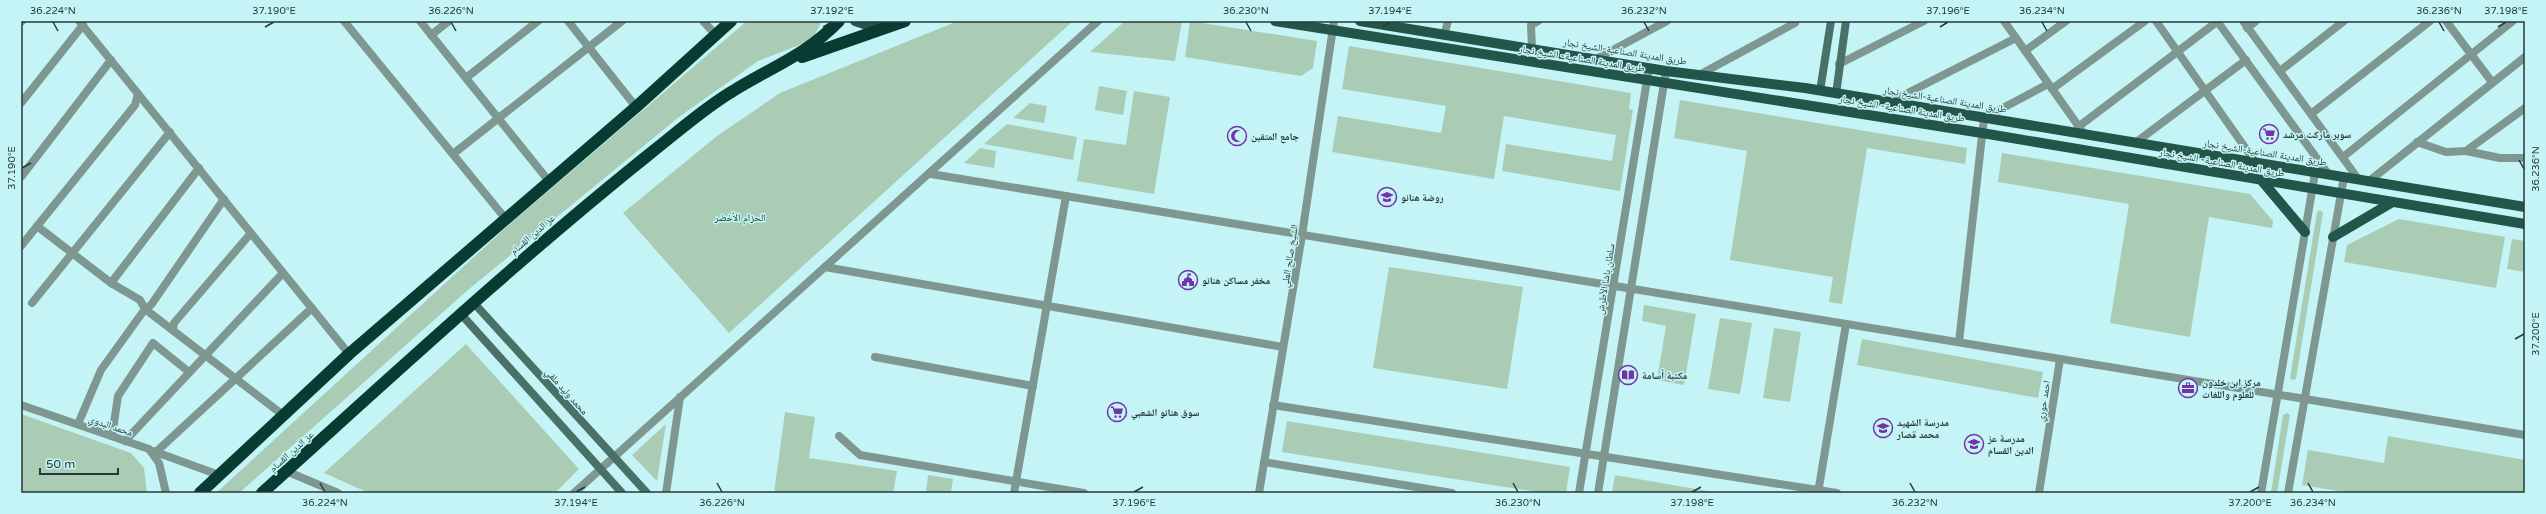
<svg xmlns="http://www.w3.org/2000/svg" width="2546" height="514" viewBox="0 0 2546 514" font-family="'Varela Round','Noto Naskh Arabic',sans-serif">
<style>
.green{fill:#aaccb5}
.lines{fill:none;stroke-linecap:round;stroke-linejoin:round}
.street{stroke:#7e9891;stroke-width:8}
.secondary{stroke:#4a7168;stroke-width:8}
.primary{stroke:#22564b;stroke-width:10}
.highway{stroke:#083c33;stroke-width:12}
.ticks{fill:none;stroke:#26393a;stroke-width:1.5}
.labels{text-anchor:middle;stroke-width:3;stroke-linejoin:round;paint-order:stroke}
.street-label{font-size:10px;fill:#26393a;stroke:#c4f4f5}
.poi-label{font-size:10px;font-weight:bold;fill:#26393a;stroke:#c4f4f5;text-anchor:start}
.park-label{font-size:10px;fill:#0c341e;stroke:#c4f4f5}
.neatline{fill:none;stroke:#26393a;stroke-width:1.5}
.ticks-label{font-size:10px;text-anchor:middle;fill:#26393a}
</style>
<rect width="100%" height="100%" fill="#c4f4f5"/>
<g class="green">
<path d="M 747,21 L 822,21 L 812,40 L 758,61 L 679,117 L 469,289 L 239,493 L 216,493 L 511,223 Z"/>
<path d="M 958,21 L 1073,21 L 729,333 L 623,213 L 717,136 L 780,93 Z"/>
<path d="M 1125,21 L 1182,21 L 1175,61 L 1090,52 Z"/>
<path d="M 1190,21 L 1317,41 L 1313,68 L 1301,76 L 1185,57 Z"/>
<path d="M 1349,46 L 1631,93 L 1629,109 L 1633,110 L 1620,191 L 1502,171 L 1506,144 L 1612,161 L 1616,135 L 1504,116 L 1494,179 L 1332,152 L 1338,116 L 1441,133 L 1446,106 L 1342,89 Z"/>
<path d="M 1099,86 L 1127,91 L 1123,115 L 1095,110 Z"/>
<path d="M 1134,91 L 1170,97 L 1154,194 L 1077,181 L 1084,139 L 1126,145 Z"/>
<path d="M 1680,100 L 1967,148 L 1965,164 L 1867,148 L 1842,304 L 1829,302 L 1833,277 L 1730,260 L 1747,151 L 1674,138 Z"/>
<path d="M 1030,103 L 1047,106 L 1044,123 L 1013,118 Z"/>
<path d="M 1007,124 L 1077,137 L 1073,160 L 984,144 Z"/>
<path d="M 980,148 L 996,151 L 994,168 L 964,163 Z"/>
<path d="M 2002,153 L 2250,194 L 2273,221 L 2272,228 L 2209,217 L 2190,337 L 2110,323 L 2129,204 L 1998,182 Z"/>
<path d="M 2320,210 L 2323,213 L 2296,379 L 2292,380 L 2290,378 L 2317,212 Z"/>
<path d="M 2399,219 L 2505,237 L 2496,288 L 2344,262 L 2347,245 Z"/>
<path d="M 2512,239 L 2525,241 L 2525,272 L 2507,269 Z"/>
<path d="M 1389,267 L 1523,287 L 1507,389 L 1373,368 Z"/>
<path d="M 1644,305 L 1696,314 L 1684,385 L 1657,380 L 1666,326 L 1642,321 Z"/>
<path d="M 1720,318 L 1752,323 L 1740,394 L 1708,389 Z"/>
<path d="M 1774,328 L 1801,332 L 1790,402 L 1763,398 Z"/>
<path d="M 1862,339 L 2043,372 L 2038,398 L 1857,365 Z"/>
<path d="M 466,344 L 579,469 L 555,493 L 369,493 L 324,473 Z"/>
<path d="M 785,412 L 815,417 L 809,458 L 897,471 L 893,493 L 774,493 Z"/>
<path d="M 2287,413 L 2290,415 L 2277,493 L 2271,493 L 2283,415 Z"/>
<path d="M 21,414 L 131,453 L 144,468 L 147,493 L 21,493 Z"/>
<path d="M 1287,421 L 1570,467 L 1566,493 L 1544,493 L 1282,452 Z"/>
<path d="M 666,424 L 657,481 L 632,455 Z"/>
<path d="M 2388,436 L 2525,460 L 2525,493 L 2350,493 L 2302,485 L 2308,450 L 2384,463 Z"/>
<path d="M 928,475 L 953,479 L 951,493 L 926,493 Z"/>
<path d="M 1615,475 L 1719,493 L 1612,493 Z"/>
</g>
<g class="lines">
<g class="street">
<path d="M 79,21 L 349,354"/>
<path d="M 344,21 L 505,218"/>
<path d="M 420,21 L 548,180"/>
<path d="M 568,21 L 636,107"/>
<path d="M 703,21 L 715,34"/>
<path d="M 2004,21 L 2082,131"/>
<path d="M 2156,21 L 2256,163"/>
<path d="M 2217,21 L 2329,175"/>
<path d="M 2243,21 L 2359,180"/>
<path d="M 2446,21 L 2492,82"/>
<path d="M 21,22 L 22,21"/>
<path d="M 2247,28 L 2256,21"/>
<path d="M 431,35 L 449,21"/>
<path d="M 1444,35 L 1448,21"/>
<path d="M 1532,48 L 1531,25 L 1538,21"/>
<path d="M 2025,51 L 2066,21"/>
<path d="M 1596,59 L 1667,21"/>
<path d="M 1839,64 L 1924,21"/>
<path d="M 2280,71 L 2344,21"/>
<path d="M 1699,75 L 1795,23 L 1793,21"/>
<path d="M 466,78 L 538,21"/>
<path d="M 2052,89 L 2145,21"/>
<path d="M 1890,102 L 2016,38"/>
<path d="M 21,103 L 83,25"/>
<path d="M 2311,114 L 2430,21"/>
<path d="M 2078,127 L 2218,21"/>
<path d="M 2417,142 L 2446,152 L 2466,151 L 2525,108"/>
<path d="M 2135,143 L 2246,60"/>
<path d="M 2466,151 L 2500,158 L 2525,158"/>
<path d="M 453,154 L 622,21"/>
<path d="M 2343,157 L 2513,21"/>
<path d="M 931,174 L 2525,435"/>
<path d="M 21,177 L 111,60"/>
<path d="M 2368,182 L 2525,57"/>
<path d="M 37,226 L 111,283 L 140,300 L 145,309 L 283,415"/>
<path d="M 21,246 L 135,105 L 138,94"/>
<path d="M 825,267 L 1283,347"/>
<path d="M 111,283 L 199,168"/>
<path d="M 32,303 L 170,132"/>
<path d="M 173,330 L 174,323 L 251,233"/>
<path d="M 1959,342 L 1984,118 L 2048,84"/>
<path d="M 875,357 L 1033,386"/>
<path d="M 21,405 L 149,449 L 159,463 L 166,493"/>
<path d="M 1273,405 L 1837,493"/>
<path d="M 78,424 L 101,370 L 145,309 L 151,305 L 224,199"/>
<path d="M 112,436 L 118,396 L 153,343 L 189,372"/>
<path d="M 839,436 L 860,455 L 1084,493"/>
<path d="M 125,441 L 283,273"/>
<path d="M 153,451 L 219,475"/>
<path d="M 156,452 L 312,308"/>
<path d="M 1264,462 L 1452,493"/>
<path d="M 286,471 L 338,493"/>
<path d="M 574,493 L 1098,21"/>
<path d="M 666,493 L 680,397"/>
<path d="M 1014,493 L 1066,196"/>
<path d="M 1259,493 L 1302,235 L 1334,21"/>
<path d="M 1579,493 L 1649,68"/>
<path d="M 1598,493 L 1666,71"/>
<path d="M 1818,493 L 1846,324"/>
<path d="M 2039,493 L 2060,359"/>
<path d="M 2261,493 L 2315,173"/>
<path d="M 2288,493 L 2344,177"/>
</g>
<g class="secondary">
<path d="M 1820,91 L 1831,21"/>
<path d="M 1836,94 L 1846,21"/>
<path d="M 473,302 L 647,493"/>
<path d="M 460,313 L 622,493"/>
</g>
<g class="primary">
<path d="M 855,21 L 867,25 L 882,21"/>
<path d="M 1275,21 L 1982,133 L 2525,224"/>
<path d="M 1360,21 L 1666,71 L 1805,88 L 2525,207"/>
<path d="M 2262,181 L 2305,232"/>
<path d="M 2333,237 L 2391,203"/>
</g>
<g class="highway">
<path d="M 802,57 L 905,21"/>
<path d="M 200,493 L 349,354 L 636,107 L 731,21"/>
<path d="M 262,493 C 391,377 517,260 652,152 C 679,131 704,108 733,91 C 773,66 805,56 839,21"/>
</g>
</g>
<path class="ticks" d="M 53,22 L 58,31M 451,22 L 456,31M 1246,22 L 1251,31M 1644,22 L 1649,31M 2042,22 L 2047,31M 2439,22 L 2444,31M 265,27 L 274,22M 823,27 L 832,22M 1382,27 L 1390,22M 1940,27 L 1948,22M 2498,27 L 2506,22M 2519,160 L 2524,169M 22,168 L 31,163M 2515,339 L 2524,334M 320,483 L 325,492M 717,483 L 722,492M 1513,483 L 1518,492M 1910,483 L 1915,492M 2308,483 L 2313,492M 576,492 L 585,487M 1134,492 L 1143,487M 1692,492 L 1701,487M 2250,492 L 2259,487"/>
<defs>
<symbol id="supermarket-ring" viewBox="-11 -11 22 22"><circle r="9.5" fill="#c4f4f5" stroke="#7434a9" stroke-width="1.5"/><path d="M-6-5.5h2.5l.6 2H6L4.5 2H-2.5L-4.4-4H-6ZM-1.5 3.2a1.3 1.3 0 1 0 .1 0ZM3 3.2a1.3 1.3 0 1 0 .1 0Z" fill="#7434a9"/></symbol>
<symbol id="mosque-ring" viewBox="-11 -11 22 22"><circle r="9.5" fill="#c4f4f5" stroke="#7434a9" stroke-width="1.5"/><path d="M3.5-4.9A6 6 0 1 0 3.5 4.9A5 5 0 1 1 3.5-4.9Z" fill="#7434a9"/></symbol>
<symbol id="school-ring" viewBox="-11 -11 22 22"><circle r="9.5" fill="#c4f4f5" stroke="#7434a9" stroke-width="1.5"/><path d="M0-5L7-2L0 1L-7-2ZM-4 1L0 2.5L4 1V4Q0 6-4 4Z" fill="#7434a9"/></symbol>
<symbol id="civic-ring" viewBox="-11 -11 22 22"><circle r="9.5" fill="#c4f4f5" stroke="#7434a9" stroke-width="1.5"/><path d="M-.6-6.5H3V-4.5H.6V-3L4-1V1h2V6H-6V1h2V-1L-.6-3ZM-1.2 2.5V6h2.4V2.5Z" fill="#7434a9"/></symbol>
<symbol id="library-ring" viewBox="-11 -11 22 22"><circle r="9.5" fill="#c4f4f5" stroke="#7434a9" stroke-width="1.5"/><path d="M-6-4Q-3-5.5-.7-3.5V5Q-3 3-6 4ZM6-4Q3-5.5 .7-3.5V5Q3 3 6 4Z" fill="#7434a9"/></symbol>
<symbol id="office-ring" viewBox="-11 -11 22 22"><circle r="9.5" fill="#c4f4f5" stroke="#7434a9" stroke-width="1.5"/><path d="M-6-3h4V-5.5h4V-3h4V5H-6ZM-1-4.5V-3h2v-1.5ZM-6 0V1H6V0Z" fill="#7434a9"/></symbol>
</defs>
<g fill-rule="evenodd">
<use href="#supermarket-ring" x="2258" y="123" width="22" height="22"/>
<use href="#mosque-ring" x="1226" y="125" width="22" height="22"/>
<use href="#school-ring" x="1376" y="186" width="22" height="22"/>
<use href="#civic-ring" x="1177" y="269" width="22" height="22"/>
<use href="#library-ring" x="1617" y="364" width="22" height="22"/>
<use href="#office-ring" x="2177" y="377" width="22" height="22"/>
<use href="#supermarket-ring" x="1106" y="401" width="22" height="22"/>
<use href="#school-ring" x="1872" y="417" width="22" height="22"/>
<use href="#school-ring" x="1963" y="433" width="22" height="22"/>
</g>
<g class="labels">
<g class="street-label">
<text transform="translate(1625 51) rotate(9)" y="4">طريق المدينة الصناعية-الشيخ نجار</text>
<text transform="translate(1582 58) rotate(9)" y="4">طريق المدينة الصناعية- الشيخ نجار</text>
<text transform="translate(1945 99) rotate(9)" y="4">طريق المدينة الصناعية-الشيخ نجار</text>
<text transform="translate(1902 108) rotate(9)" y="4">طريق المدينة الصناعية- الشيخ نجار</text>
<text transform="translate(2265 152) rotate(9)" y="4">طريق المدينة الصناعية-الشيخ نجار</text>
<text transform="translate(2222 162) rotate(10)" y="4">طريق المدينة الصناعية- الشيخ نجار</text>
<text transform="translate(532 234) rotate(-41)" y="4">عز الدين القسام</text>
<text transform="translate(1289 256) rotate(-81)" y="4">الشيخ صالح العلي</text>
<text transform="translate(1605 279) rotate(-81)" y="4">سلطان باشا الأطرش</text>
<text transform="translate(567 391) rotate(48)" y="4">محمد وليد ملقي</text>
<text transform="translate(2043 401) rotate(-81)" y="4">احمد حوري</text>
<text transform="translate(111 425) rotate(19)" y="4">محمد البدوي</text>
<text transform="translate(291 451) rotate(-42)" y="4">عز الدين القسام</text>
</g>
<g class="poi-label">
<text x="2283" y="138">سوبر ماركت مرشد</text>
<text x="1251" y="140">جامع المتقين</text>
<text x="1401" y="201">روضة هنانو</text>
<text x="1202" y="284">مخفر مساكن هنانو</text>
<text x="1642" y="379">مكتبة أسامة</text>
<text x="2202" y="386">مركز ابن خلدون<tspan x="2202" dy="12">للعلوم واللغات</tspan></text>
<text x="1131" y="416">سوق هنانو الشعبي</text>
<text x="1897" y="426">مدرسة الشهيد<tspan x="1897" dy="12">محمد قصار</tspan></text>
<text x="1988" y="442">مدرسة عز<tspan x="1988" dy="12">الدين القسام</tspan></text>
</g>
<g class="park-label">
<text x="740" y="221">الحزام الأخضر</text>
</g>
</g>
<rect width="2546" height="514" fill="none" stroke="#c4f4f5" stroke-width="44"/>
<path d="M40 468v6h78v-6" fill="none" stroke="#26393a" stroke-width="2"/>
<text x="46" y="468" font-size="12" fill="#26393a" stroke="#c4f4f5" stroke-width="3" paint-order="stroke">50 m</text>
<rect x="22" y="22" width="2502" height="470" class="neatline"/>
<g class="ticks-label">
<text x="53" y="14">36.224°N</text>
<text x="274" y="14">37.190°E</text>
<text x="451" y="14">36.226°N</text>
<text x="832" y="14">37.192°E</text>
<text x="1246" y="14">36.230°N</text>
<text x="1390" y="14">37.194°E</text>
<text x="1644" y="14">36.232°N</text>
<text x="1948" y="14">37.196°E</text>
<text x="2042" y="14">36.234°N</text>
<text x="2439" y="14">36.236°N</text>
<text x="2506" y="14">37.198°E</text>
<text transform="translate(11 168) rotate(-90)" y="4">37.190°E</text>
<text transform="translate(2535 169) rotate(-90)" y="4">36.236°N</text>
<text transform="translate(2535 334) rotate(-90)" y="4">37.200°E</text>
<text x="325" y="506">36.224°N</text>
<text x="576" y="506">37.194°E</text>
<text x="722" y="506">36.226°N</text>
<text x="1134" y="506">37.196°E</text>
<text x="1518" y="506">36.230°N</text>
<text x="1692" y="506">37.198°E</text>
<text x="1915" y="506">36.232°N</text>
<text x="2250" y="506">37.200°E</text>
<text x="2313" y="506">36.234°N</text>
</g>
</svg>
